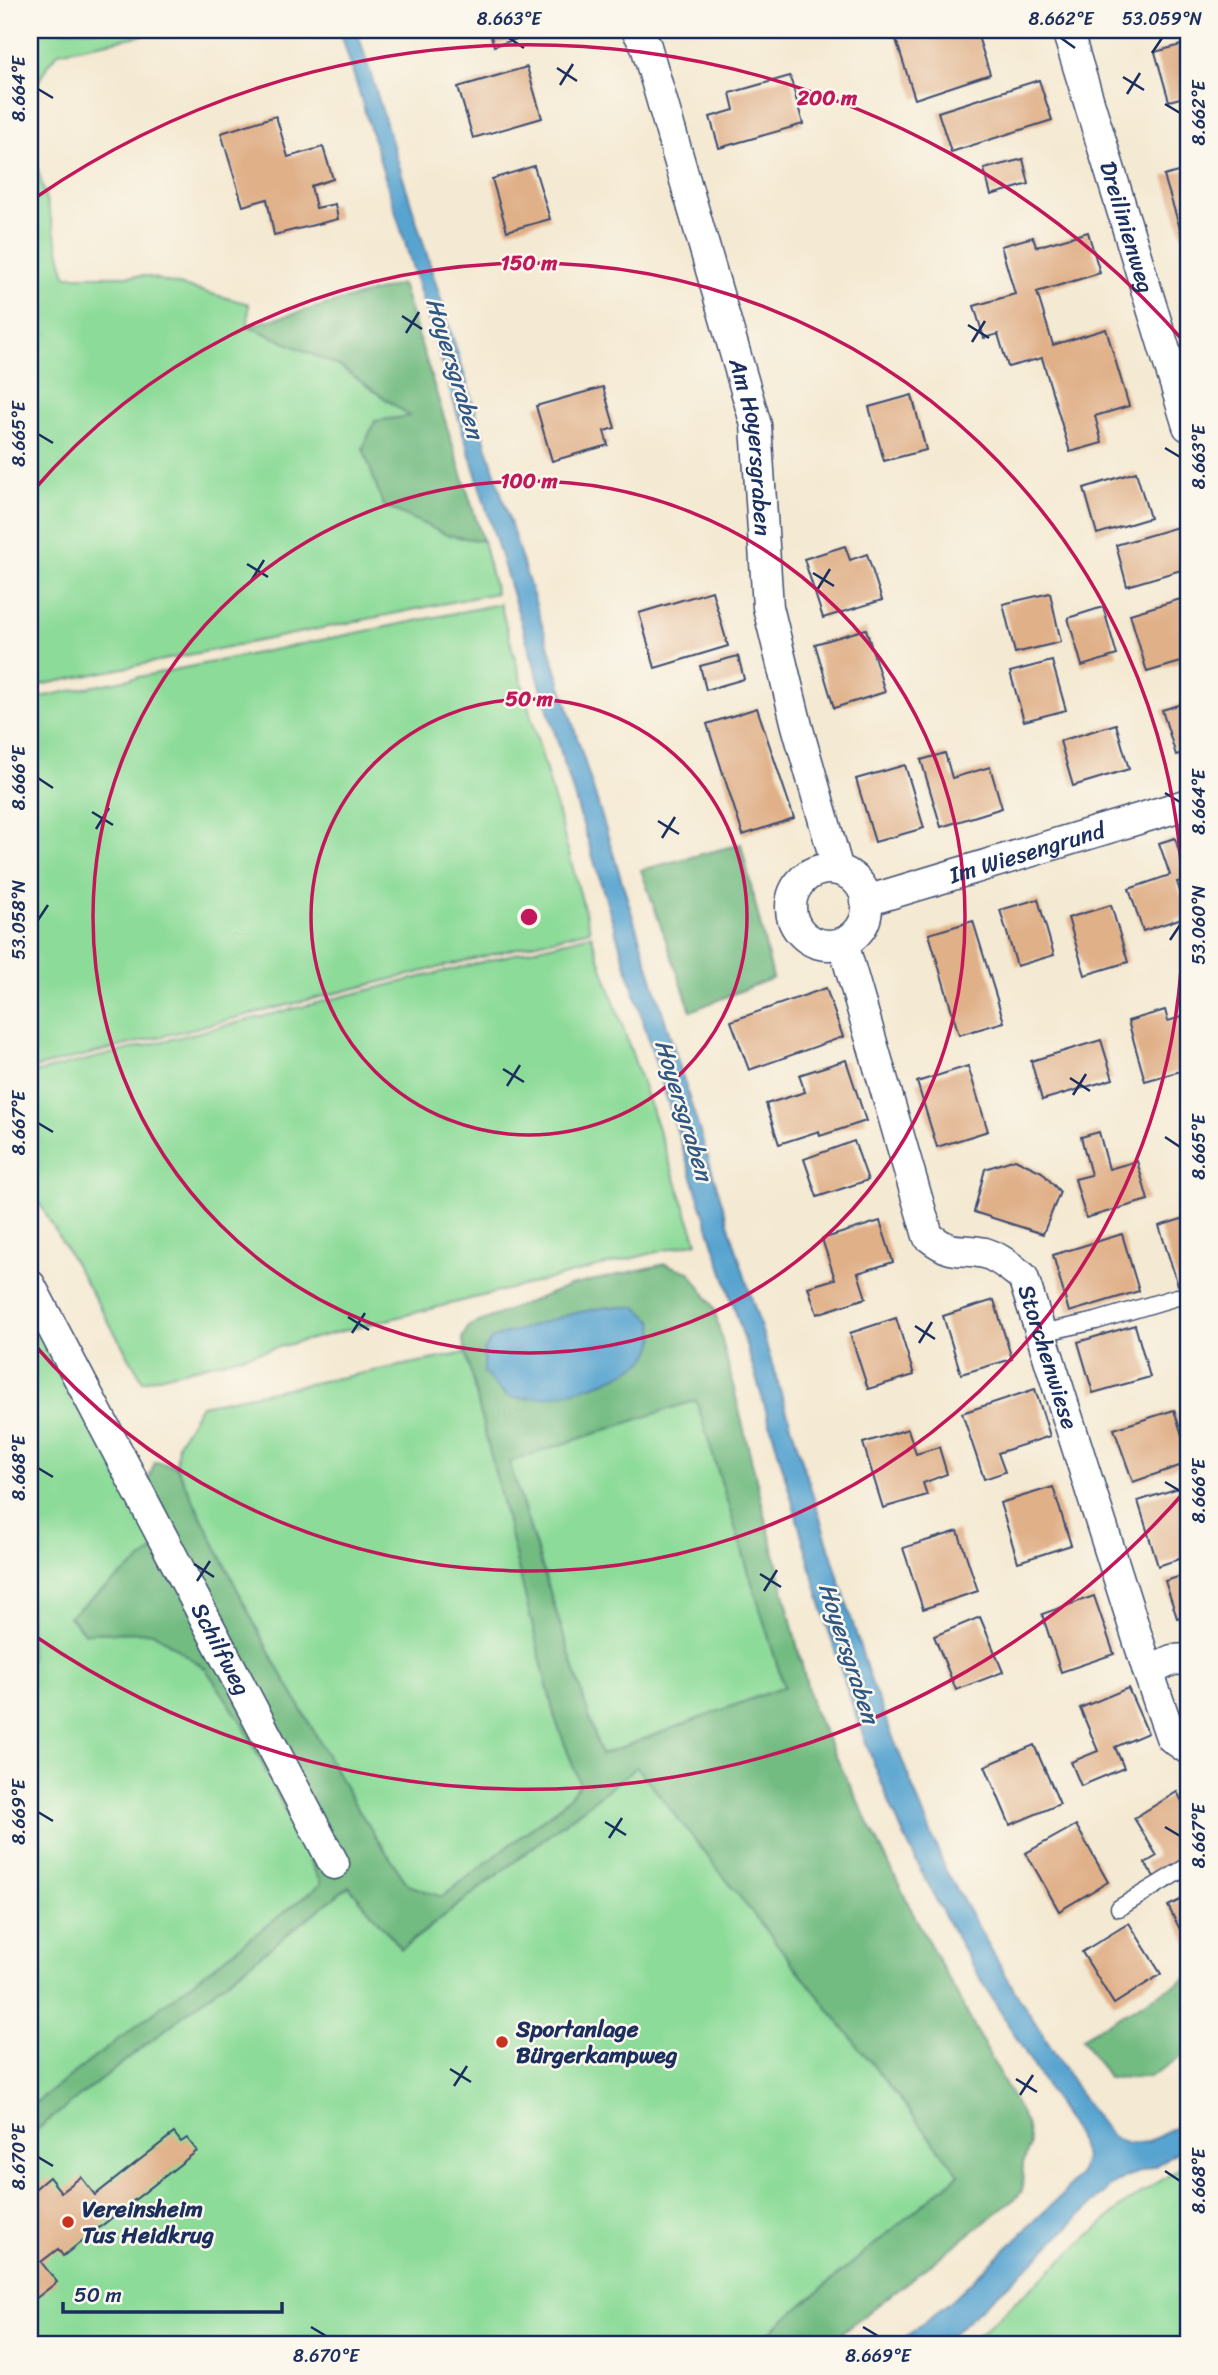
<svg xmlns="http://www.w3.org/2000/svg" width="1218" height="2375" viewBox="0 0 1218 2375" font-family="Sriracha,sans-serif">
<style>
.green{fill:#8ddb99;stroke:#54857c;stroke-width:2}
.forest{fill:#72bb81;stroke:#467570;stroke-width:2;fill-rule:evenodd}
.water{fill:#58a4d0;stroke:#3a6a97;stroke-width:2}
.building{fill:#e0b089}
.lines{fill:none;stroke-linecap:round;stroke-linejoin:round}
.service-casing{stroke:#3c4b6f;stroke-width:19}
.minor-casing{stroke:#3c4b6f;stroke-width:33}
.service{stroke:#fff;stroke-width:16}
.minor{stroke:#fff;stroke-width:30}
.ticks{fill:none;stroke:#1b2f5e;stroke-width:2.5}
.ring{fill:none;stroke:#c2185b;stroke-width:3.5}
.poi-dot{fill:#c8321e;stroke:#fbf7ec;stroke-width:2.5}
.labels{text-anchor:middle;stroke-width:5;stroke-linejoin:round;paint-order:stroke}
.street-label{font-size:23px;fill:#1b2f5e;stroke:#fbf7ec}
.poi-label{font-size:23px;font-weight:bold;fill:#1b2f5e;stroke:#fbf7ec;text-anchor:start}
.water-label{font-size:24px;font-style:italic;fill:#305886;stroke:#fbf7ec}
.centre{fill:#c2185b;stroke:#fbf7ec;stroke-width:3.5}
.ring-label{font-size:21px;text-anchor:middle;font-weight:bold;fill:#c2185b;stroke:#fbf7ec;stroke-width:5;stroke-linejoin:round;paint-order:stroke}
.neatline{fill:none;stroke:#1b2f5e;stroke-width:2.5}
.ticks-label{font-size:18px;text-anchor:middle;fill:#1b2f5e}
</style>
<rect width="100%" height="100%" fill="#fbf7ec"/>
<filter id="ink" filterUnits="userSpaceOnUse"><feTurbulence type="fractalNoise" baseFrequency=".0143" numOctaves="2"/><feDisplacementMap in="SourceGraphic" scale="14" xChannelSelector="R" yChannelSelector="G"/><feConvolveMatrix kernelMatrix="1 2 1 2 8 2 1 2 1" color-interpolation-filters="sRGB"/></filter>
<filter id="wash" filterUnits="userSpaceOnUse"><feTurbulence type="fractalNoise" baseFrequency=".00686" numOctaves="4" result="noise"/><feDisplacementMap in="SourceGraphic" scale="28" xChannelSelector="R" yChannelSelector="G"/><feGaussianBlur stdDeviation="1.57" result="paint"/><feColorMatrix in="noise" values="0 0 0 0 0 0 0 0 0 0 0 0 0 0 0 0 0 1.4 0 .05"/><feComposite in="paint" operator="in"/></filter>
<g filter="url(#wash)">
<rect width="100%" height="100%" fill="#f4e9d2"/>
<g class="green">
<path d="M 30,30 L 168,30 L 59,52 L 49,63 L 30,96 Z"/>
<path d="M 30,139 L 66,276 L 146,276 L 249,304 L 248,326 L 339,366 L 411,417 L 375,421 L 447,535 L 483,541 L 496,593 L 30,687 Z"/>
<path d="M 500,604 L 590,930 L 30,1069 L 30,699 Z"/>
<path d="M 591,935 L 697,1242 L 143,1381 L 30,1187 L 30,1074 Z"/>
<path d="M 30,1308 L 158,1547 L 69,1617 L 85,1633 L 153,1632 L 206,1669 L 244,1726 L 322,1884 L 30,2107 Z"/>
<path d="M 466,1353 L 555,1718 L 580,1784 L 563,1804 L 442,1897 L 408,1885 L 355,1805 L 260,1635 L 176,1466 L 178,1443 L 201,1405 Z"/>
<path d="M 696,1399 L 784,1687 L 601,1755 L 509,1461 Z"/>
<path d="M 637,1766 L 960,2174 L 754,2345 L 30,2345 L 30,2135 L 349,1886 L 402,1949 Z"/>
<path d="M 1188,2163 L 1188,2345 L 967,2345 L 1122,2206 Z"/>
</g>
<g class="forest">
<path d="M 402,284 L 483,541 L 447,535 L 383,505 L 363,448 L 375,421 L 410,416 L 339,366 L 248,326 Z"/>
<path d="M 741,844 L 773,978 L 691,1011 L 641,870 Z"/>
<path d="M 665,1264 L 690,1272 L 714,1308 L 813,1710 L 913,1913 L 1026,2123 L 1030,2145 L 1023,2163 L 1022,2191 L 1017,2197 L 826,2345 L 754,2345 L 959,2174 L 637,1767 L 401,1949 L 349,1886 L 30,2135 L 30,2107 L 321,1884 L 244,1726 L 206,1669 L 153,1632 L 85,1633 L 69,1616 L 158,1547 L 143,1494 L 155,1462 L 176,1466 L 260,1635 L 355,1805 L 408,1885 L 442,1897 L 563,1804 L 580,1784 L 555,1718 L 462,1338 L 469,1326 L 569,1286 ZM 696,1400 L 784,1687 L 601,1755 L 509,1462 Z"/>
<path d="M 1188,1977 L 1188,2053 L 1149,2077 L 1108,2078 L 1082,2038 Z"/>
</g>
<g class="water">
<path d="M 340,30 L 357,30 L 871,1682 L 946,1871 L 1015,1991 L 1092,2112 L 1112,2137 L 1127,2144 L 1148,2142 L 1173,2129 L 1188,2118 L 1188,2144 L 1156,2166 L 1128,2176 L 1108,2188 L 1033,2262 L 940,2345 L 896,2345 L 953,2299 L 1063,2194 L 1080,2174 L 1085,2158 L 1078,2138 C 1010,2026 936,1916 886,1794 C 833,1667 802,1528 762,1397 C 725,1274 683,1154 646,1031 C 545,697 440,364 340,30 Z"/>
<path d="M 607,1307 L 637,1307 L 653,1321 C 655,1333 656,1342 650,1353 C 635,1379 536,1407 508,1396 C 500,1392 491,1380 484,1373 L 484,1351 L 492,1338 L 571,1314 Z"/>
</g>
<g id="blocks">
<g class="building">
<path d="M 489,30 L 546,30 L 494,46 Z"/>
<path d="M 893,30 L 976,30 L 990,74 L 915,99 Z"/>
<path d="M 1188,43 L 1188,96 L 1169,101 L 1155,52 Z"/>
<path d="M 527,67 L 542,118 L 473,138 L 458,87 Z"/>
<path d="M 790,76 L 803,124 L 719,148 L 710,117 L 734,110 L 730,93 Z"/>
<path d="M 1039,80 L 1052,120 L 951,152 L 938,112 Z"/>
<path d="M 276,116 L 288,157 L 323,147 L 333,179 L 311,186 L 316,208 L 335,204 L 338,219 L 274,235 L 267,199 L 243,206 L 221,133 Z"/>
<path d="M 1023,159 L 1029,184 L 991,195 L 984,169 Z"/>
<path d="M 534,166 L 550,219 L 507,231 L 492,179 Z"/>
<path d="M 1188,169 L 1188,233 L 1182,235 L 1164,176 Z"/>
<path d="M 1088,232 L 1100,273 L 1037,292 L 1053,345 L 1106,329 L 1129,406 L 1095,416 L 1102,443 L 1070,452 L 1042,358 L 1008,367 L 998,334 L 984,338 L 974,306 L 1015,294 L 1001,246 L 1033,237 L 1036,247 Z"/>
<path d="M 603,387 L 615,428 L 604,431 L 608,445 L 552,461 L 536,406 Z"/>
<path d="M 912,395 L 926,450 L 884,461 L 869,407 Z"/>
<path d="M 1136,472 L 1150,518 L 1097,534 L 1084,488 Z"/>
<path d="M 1188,524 L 1188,568 L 1127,586 L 1116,545 Z"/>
<path d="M 845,546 L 850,560 L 867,554 L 882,600 L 823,618 L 804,559 Z"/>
<path d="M 712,591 L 728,646 L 655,668 L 639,613 Z"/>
<path d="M 1050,593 L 1061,642 L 1015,653 L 1003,604 Z"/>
<path d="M 1184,598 L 1188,613 L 1188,660 L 1147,672 L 1130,614 Z"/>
<path d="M 1103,607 L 1117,655 L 1082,666 L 1068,618 Z"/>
<path d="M 866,629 L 885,692 L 834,708 L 815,644 Z"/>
<path d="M 738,656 L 744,679 L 706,690 L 700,666 Z"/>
<path d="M 1052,661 L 1066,710 L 1024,721 L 1010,672 Z"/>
<path d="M 1188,702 L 1188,751 L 1176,755 L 1162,710 Z"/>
<path d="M 757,708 L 794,818 L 743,835 L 707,724 Z"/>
<path d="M 1116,724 L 1129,769 L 1073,786 L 1060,741 Z"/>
<path d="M 945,753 L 952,778 L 990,767 L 1002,808 L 941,827 L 921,760 Z"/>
<path d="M 905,765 L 924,828 L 875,842 L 856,779 Z"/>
<path d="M 1175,838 L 1180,855 L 1188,852 L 1188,879 L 1177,882 L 1188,916 L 1143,931 L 1129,889 L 1170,875 L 1159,843 Z"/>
<path d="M 1038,899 L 1054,955 L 1017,966 L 1000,910 Z"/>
<path d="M 1111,905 L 1128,962 L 1085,975 L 1068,918 Z"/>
<path d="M 973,921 L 1004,1022 L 959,1035 L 929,934 Z"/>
<path d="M 826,988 L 843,1037 L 749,1070 L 731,1021 Z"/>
<path d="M 1165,1010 L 1168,1021 L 1188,1015 L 1188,1069 L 1145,1081 L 1128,1021 Z"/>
<path d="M 1101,1040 L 1113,1079 L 1042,1100 L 1031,1061 Z"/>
<path d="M 846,1060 L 866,1121 L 820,1136 L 819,1131 L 779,1144 L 766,1104 L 805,1092 L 799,1075 Z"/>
<path d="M 968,1066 L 988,1131 L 937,1147 L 917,1082 Z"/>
<path d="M 1099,1132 L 1109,1169 L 1137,1161 L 1148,1200 L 1086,1218 L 1075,1179 L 1091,1175 L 1081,1137 Z"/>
<path d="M 854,1141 L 868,1180 L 817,1197 L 804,1159 Z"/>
<path d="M 1015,1159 L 1042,1172 L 1060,1192 L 1043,1234 L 974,1212 L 985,1169 Z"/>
<path d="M 1188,1217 L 1188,1282 L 1178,1285 L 1159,1226 Z"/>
<path d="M 880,1221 L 893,1262 L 858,1273 L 866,1298 L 817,1314 L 808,1287 L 835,1279 L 822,1239 Z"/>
<path d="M 1122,1234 L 1139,1291 L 1069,1312 L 1053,1255 Z"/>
<path d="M 994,1300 L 1012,1359 L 961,1374 L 943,1316 Z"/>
<path d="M 896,1318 L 914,1375 L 868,1389 L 850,1333 Z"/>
<path d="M 1135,1325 L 1150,1377 L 1093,1393 L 1078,1342 Z"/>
<path d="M 1035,1389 L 1050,1436 L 998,1453 L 1005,1472 L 984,1479 L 962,1413 Z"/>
<path d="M 1174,1410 L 1188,1454 L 1188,1463 L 1133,1482 L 1114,1429 Z"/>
<path d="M 908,1429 L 916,1454 L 939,1447 L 947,1474 L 923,1483 L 927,1495 L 883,1508 L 863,1443 Z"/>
<path d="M 1188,1485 L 1188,1556 L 1158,1566 L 1138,1501 Z"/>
<path d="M 1053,1487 L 1071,1545 L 1018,1562 L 1000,1503 Z"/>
<path d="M 958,1531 L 978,1591 L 923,1609 L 903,1548 Z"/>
<path d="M 1188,1574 L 1188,1615 L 1177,1618 L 1165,1581 Z"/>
<path d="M 1094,1596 L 1114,1654 L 1061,1672 L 1042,1614 Z"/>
<path d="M 980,1617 L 1003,1672 L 956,1690 L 934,1636 Z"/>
<path d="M 1128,1688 L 1148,1733 L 1115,1747 L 1124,1768 L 1081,1786 L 1071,1762 L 1098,1751 L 1080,1708 Z"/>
<path d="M 1034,1745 L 1060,1804 L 1010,1825 L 985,1766 Z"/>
<path d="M 1177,1792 L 1188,1812 L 1188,1858 L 1155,1878 L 1145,1863 L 1157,1856 L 1134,1818 Z"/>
<path d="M 1076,1825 L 1108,1882 L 1059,1911 L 1026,1853 Z"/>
<path d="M 1188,1896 L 1188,1945 L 1168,1906 Z"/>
<path d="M 1129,1923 L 1161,1974 L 1114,2004 L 1082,1952 Z"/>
<path d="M 174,2133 L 181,2142 L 187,2138 L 197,2151 L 63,2256 L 58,2249 L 41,2262 L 57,2282 L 30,2303 L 30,2193 L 49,2177 L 61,2192 L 81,2177 L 95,2195 Z"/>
</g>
</g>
</g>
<g filter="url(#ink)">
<use href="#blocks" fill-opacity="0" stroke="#3c4b6f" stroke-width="2"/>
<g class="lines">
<defs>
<g id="service">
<path d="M 1041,1333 L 1096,1321 L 1177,1297"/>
<path d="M 1119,1908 L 1188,1866"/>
</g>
<g id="minor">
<path id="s1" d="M 637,30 L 646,46 L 756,425 L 768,607 L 797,726 L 838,870"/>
<path id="s2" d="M 1067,30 L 1188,426"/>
<circle cx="829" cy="907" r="38"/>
<path id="s3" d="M 866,901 L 1188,804"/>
<path id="s4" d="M 843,943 L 928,1236 C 955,1257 957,1247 985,1253 C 999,1257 1011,1268 1023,1277 L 1148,1671 L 1171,1737 L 1188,1749"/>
<path id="s5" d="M 30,1285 L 334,1864"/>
<path d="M 1148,1671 L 1172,1660 L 1188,1659"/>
</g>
</defs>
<use href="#service" class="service-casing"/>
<use href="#minor" class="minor-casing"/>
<use href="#service" class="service"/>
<use href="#minor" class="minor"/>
</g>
</g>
<path class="ticks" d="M 509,38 L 524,48M 1061,38 L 1075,48M 1152,53 L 1162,38M 557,68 L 577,81M 1123,77 L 1144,90M 560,85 L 573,64M 38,89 L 53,98M 1127,94 L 1140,73M 1165,104 L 1180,113M 402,316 L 422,329M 968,325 L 989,338M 406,333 L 419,312M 972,342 L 985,321M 38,434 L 53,443M 1165,448 L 1180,457M 247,564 L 268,577M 813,573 L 834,586M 251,581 L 264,560M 817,590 L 830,569M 38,778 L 53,788M 1165,793 L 1180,802M 92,812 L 113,825M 658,821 L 679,834M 96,829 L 109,808M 662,838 L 675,817M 38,920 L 48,905M 1170,940 L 1180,925M 503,1069 L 524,1082M 1070,1078 L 1090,1091M 507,1086 L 520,1065M 1073,1095 L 1086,1074M 38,1123 L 53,1132M 1165,1137 L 1180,1147M 348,1317 L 369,1330M 915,1326 L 935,1339M 352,1333 L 365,1313M 919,1343 L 932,1322M 38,1468 L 53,1477M 1165,1482 L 1180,1491M 194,1564 L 214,1577M 760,1574 L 781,1587M 197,1581 L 210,1561M 764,1591 L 777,1570M 38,1812 L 53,1821M 605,1822 L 626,1835M 1165,1827 L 1180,1836M 609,1838 L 622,1818M 450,2069 L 471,2082M 1016,2079 L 1037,2092M 454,2086 L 467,2066M 1020,2095 L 1033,2075M 38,2157 L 53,2166M 1165,2171 L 1180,2181M 311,2327 L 326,2336M 863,2327 L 878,2336"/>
<g class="ring">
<circle cx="529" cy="917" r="218"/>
<circle cx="529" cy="917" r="436"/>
<path d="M32 492A654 654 0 1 1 32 1342"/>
<path d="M1187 1489A872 872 0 0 1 35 1636M35 198A872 872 0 0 1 1187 345"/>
</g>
<g class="poi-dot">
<circle cx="502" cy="2042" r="7"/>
<circle cx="68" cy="2222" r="7"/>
</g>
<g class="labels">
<g class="street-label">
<text dy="8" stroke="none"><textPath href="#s2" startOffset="206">Dreilinienweg</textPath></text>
<text dy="8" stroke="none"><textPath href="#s1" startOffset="434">Am Hoyersgraben</textPath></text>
<text dy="8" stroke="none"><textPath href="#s3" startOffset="168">Im Wiesengrund</textPath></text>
<text dy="8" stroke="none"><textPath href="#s4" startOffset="495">Storchenwiese</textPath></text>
<text dy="8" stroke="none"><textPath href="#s5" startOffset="411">Schilfweg</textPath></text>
</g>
<g class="poi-label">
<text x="516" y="2037">Sportanlage<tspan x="516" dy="26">Bürgerkampweg</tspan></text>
<text x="82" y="2217">Vereinsheim<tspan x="82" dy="26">Tus Heidkrug</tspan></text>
</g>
<g class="water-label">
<text transform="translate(455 368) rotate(73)" y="8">Hoyersgraben</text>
<text transform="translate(684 1110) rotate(73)" y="8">Hoyersgraben</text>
<text transform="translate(849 1653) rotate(72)" y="8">Hoyersgraben</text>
</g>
</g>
<circle cx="529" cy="917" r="10" class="centre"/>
<g class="ring-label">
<text x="827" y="105">200 m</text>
<text x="529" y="270">150 m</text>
<text x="529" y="488">100 m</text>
<text x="529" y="706">50 m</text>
</g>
<rect width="1218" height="2375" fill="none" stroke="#fbf7ec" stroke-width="77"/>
<path d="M63 2302v10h219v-10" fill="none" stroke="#1b2f5e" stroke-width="3.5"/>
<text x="74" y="2302" font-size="21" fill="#1b2f5e" stroke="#fbf7ec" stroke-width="5" paint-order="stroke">50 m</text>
<rect x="38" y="38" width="1142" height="2298" class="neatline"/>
<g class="ticks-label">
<text x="509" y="25">8.663°E</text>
<text x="1061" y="25">8.662°E</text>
<text x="1162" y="25">53.059°N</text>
<text transform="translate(19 89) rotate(-90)" y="6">8.664°E</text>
<text transform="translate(1199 113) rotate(-90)" y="6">8.662°E</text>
<text transform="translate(19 434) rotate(-90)" y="6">8.665°E</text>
<text transform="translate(1199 457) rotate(-90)" y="6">8.663°E</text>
<text transform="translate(19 778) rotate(-90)" y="6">8.666°E</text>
<text transform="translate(1199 802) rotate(-90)" y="6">8.664°E</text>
<text transform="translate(19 920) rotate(-90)" y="6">53.058°N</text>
<text transform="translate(1199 925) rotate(-90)" y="6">53.060°N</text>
<text transform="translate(19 1123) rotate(-90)" y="6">8.667°E</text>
<text transform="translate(1199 1147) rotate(-90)" y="6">8.665°E</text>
<text transform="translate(19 1468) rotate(-90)" y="6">8.668°E</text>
<text transform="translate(1199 1491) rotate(-90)" y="6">8.666°E</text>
<text transform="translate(19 1812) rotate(-90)" y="6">8.669°E</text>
<text transform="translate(1199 1836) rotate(-90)" y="6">8.667°E</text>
<text transform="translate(19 2157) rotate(-90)" y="6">8.670°E</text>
<text transform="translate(1199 2181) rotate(-90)" y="6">8.668°E</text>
<text x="326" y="2362">8.670°E</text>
<text x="878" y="2362">8.669°E</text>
</g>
</svg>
